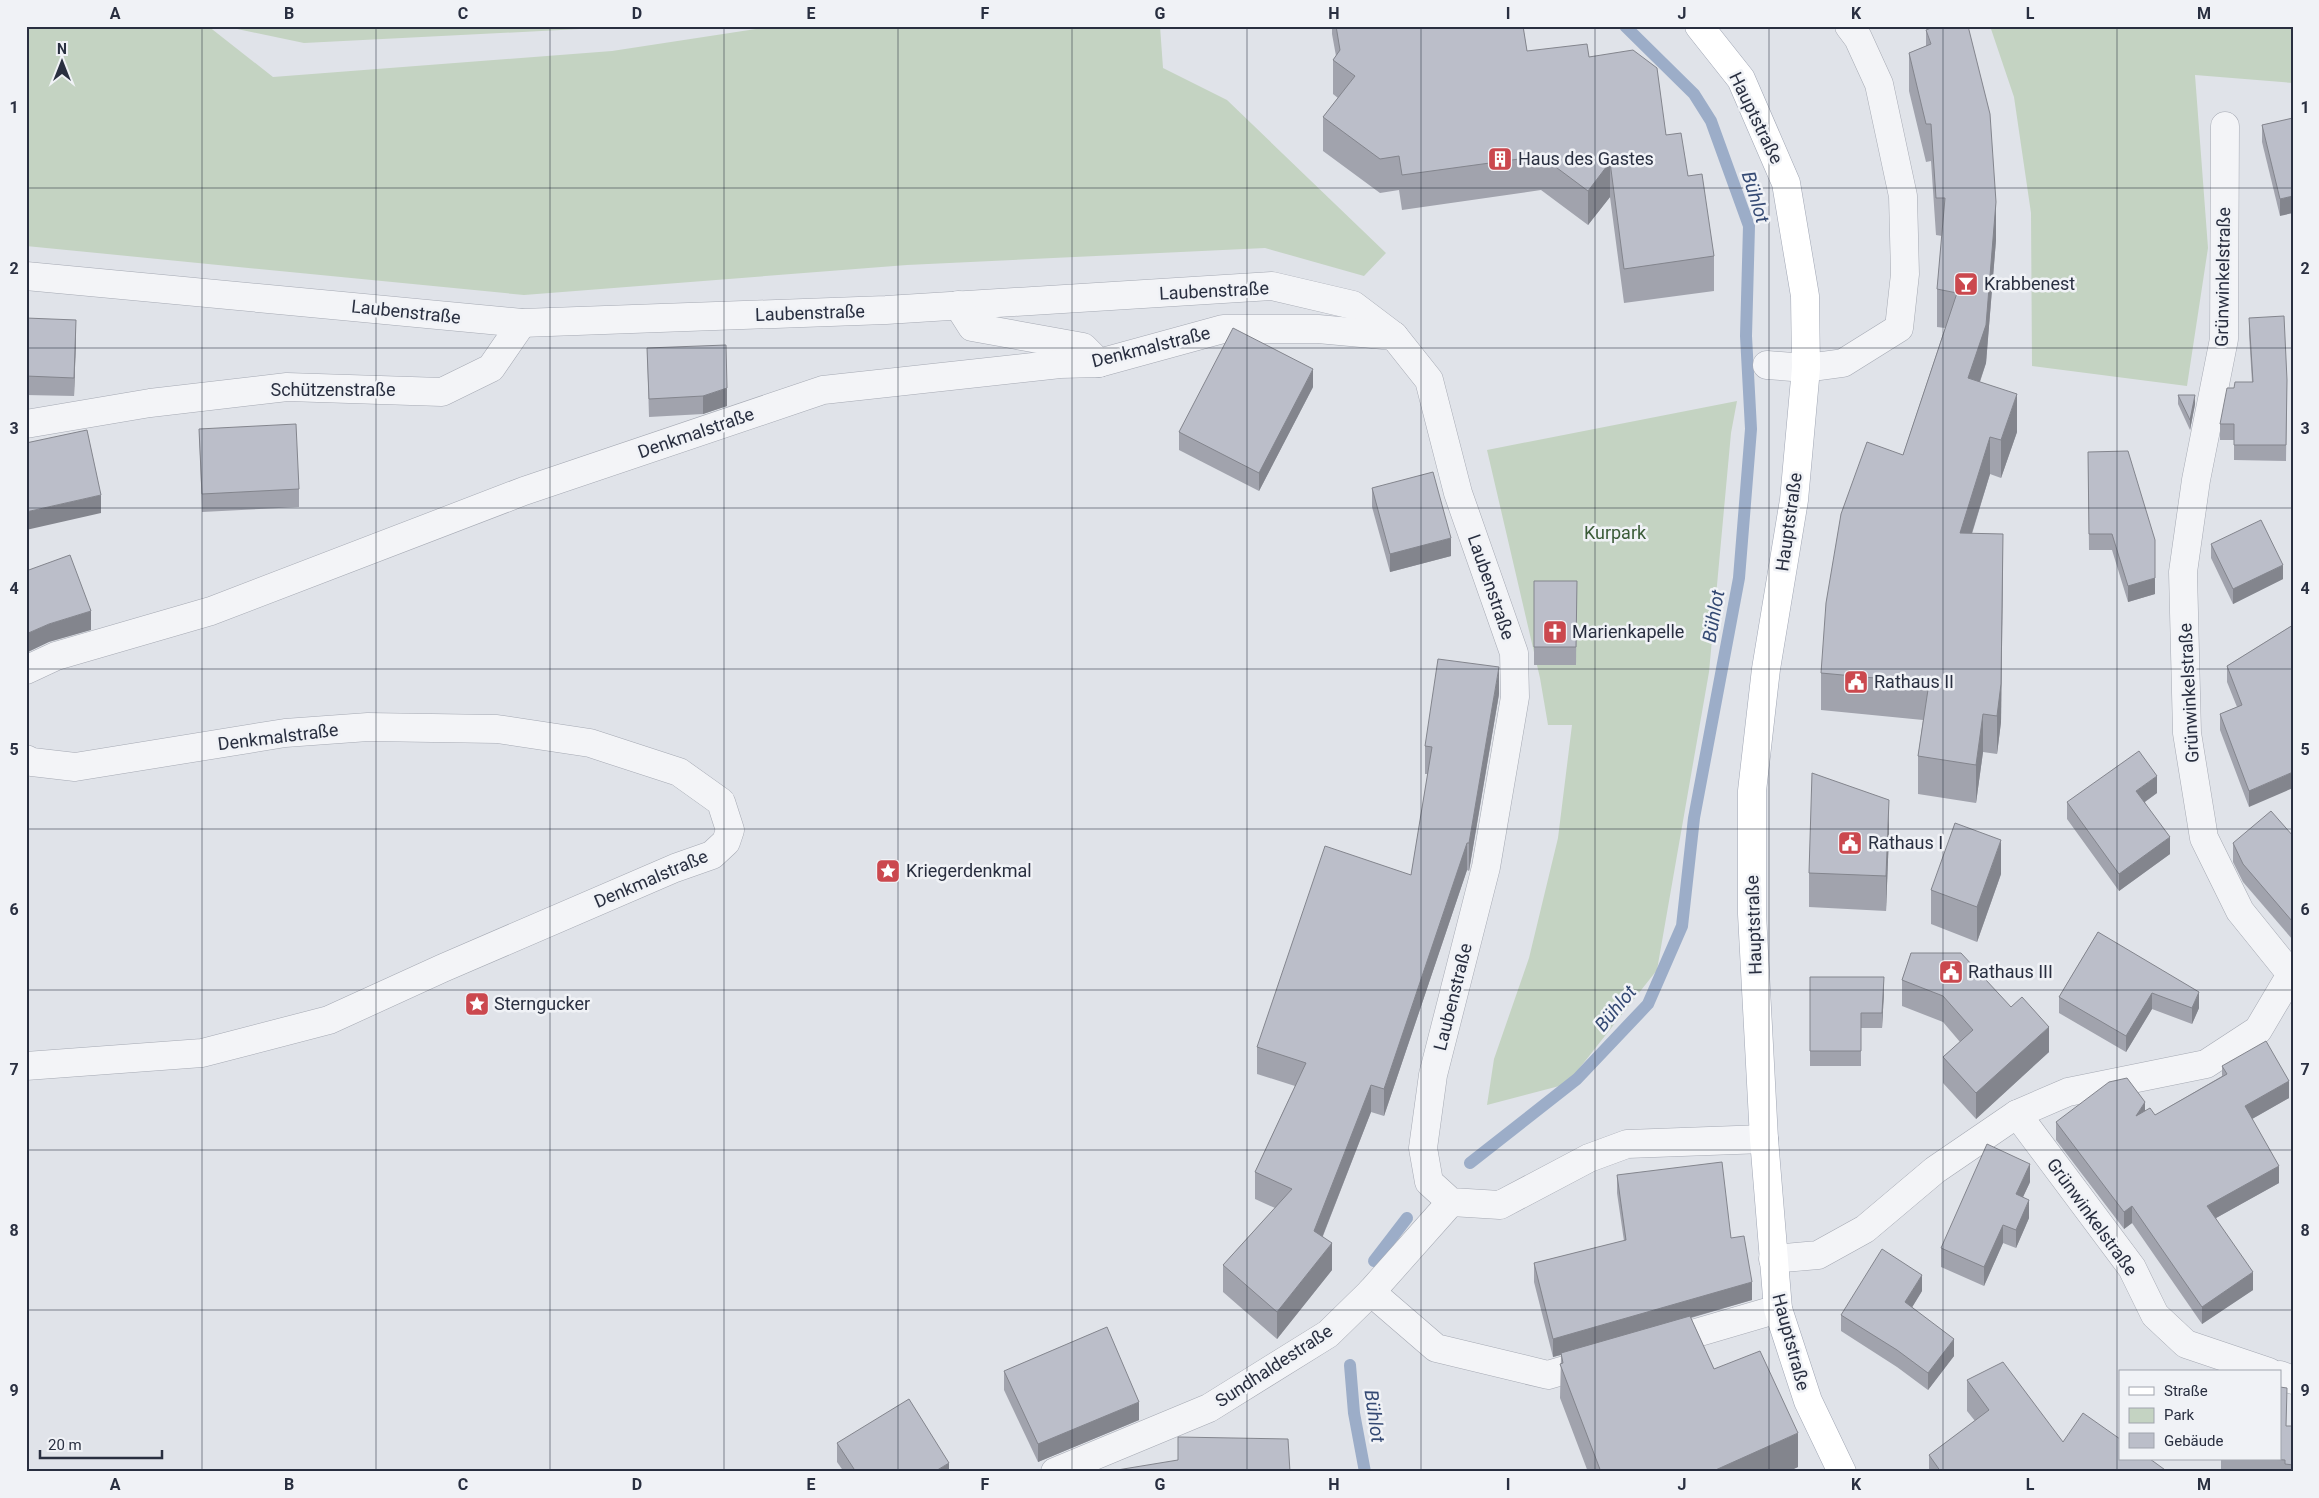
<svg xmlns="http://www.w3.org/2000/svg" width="2319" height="1498" viewBox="0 0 2319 1498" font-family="Roboto,sans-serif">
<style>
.green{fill:#c4d3c2}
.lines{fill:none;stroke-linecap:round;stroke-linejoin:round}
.stream{stroke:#9cadc8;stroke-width:12}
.minor-casing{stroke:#a5a9b3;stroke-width:29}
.major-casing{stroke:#a0a6b4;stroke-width:29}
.minor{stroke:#f3f4f7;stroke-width:28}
.major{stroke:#fff;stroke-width:28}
.wall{fill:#a1a3ad}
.shaded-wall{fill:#83858d}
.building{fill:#bbbec9;stroke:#83858d}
.grid{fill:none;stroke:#292f40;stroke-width:1;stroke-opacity:0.55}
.labels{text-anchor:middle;stroke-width:5;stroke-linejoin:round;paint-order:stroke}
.street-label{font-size:18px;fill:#292f40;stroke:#f0f2f6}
.poi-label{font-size:18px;fill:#292f40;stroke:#f0f2f6;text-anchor:start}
.park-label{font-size:18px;fill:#3a5b37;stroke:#f0f2f6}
.water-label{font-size:19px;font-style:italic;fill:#344973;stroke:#f0f2f6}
.neatline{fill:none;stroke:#292f40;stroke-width:2}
.grid-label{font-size:16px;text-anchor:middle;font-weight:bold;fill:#292f40}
</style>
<rect width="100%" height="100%" fill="#e0e3e9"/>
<g class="green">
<path d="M 26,26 L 208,26 L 273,77 L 612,51 L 776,26 L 1160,26 L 1163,68 L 1227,100 L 1386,253 L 1364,276 L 1265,248 L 907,265 L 524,295 L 26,246 Z"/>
<path d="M 223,26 L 599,26 L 599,28 L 304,43 Z"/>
<path d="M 1990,26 L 2293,26 L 2293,83 L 2195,75 L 2208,248 L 2187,386 L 2032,366 L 2031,213 L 2014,97 Z"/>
<path d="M 1737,401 L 1731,433 L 1709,672 L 1657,970 L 1567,1084 L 1487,1105 L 1494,1059 L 1529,958 L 1558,838 L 1572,725 L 1548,725 L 1540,678 L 1487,450 Z"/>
</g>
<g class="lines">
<g class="stream">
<path d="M 1470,1163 L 1577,1079 L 1648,1004 L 1682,926 L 1694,818 L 1739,578 L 1751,429 L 1746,336 L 1749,226 L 1711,121 L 1694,94 L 1625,26"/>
<path d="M 1374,1261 L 1407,1218"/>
<path d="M 1350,1365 L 1354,1413 L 1365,1472"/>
</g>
<defs>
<g id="minor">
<path d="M 2225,126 L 2224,339 L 2196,480 L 2183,572 L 2187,733 L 2204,838 L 2240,911 L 2290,973"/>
<path d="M 26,276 L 522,323 L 886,310 L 1272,286 L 1353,305 L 1394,336 L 1429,380 L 1458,493 L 1514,653 L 1515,697 L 1486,867 L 1433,1075 L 1423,1148 L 1429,1182 L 1451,1202 L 1500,1205 L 1589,1158 L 1627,1144 L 1764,1139"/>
<path d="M 958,305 L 972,327 L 1083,347 L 1099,363"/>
<path d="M 1767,365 L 1806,368 L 1843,363 L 1899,328 L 1905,274 L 1903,196 L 1879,84 L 1858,38 L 1849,26"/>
<path d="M 26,424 L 150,403 L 287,387 L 442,392 L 491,368 L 522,323"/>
<path d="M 26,670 L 56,656 L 211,611 L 524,491 L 823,390 L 1060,364 L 1099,363 L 1223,329 L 1318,329 L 1394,336"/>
<path d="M 26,759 L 32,762 L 75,767 L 285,733 L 368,727 L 497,729 L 590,743 L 679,772 L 721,802 L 730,830 L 726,842 L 712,855 L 675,868 L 443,968 L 329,1020 L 202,1053 L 26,1066"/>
<path d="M 2017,1114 L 2132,1268 L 2155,1315 L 2186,1344 L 2269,1372"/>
<path d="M 1773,1259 L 1818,1255 L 1865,1229 L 1935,1170 L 2017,1114 L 2068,1092 L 2206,1064 L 2258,1030 L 2293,971"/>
<path d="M 1371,1292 L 1436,1348 L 1548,1375 L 1596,1361"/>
<path d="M 1662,1343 L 1778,1309"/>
<path d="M 2280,1375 L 2293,1380"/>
<path d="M 1055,1472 L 1209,1408 L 1328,1334 L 1371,1292 L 1451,1202"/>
</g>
<path id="major" d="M 1699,26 L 1741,79 L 1786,183 L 1805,296 L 1806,368 L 1794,500 L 1766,669 L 1752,791 L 1752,914 L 1764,1139 L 1778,1309 L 1808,1401 L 1842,1472"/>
</defs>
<use href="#minor" class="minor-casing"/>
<use href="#major" class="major-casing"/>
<use href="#minor" class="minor"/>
<use href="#major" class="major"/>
</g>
<g class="wall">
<path d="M 1332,26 L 1523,26 L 1527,51 L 1589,57 L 1666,135 L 1688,176 L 1714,256 L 1714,291 L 1624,303 L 1610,197 L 1588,225 L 1541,190 L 1402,210 L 1399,190 L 1380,193 L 1323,151 L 1323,117 L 1338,98 L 1333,94 L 1333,60 L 1336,56 L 1332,34 Z"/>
<path d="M 1926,30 L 1996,240 L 1986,363 L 1980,382 L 2017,432 L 2001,478 L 1990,474 L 1972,534 L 2003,572 L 2001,722 L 1997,754 L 1983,752 L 1976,803 L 1918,794 L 1918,756 L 1923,720 L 1821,710 L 1821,673 L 1903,455 L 1945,328 L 1937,327 L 1937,289 L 1942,236 L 1936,235 L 1931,161 L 1926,162 L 1909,91 L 1909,53 L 1926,46 Z"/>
<path d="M 2293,118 L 2280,216 L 2262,142 L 2262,125 Z"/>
<path d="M 26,318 L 76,338 L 74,396 L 26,395 Z"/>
<path d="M 2249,318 L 2287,380 L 2286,461 L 2234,460 L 2234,440 L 2220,440 L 2220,424 L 2234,388 L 2252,382 L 2249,334 Z"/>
<path d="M 647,348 L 727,406 L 703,414 L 649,417 Z"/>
<path d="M 1313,387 L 1259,491 L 1179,450 L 1179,432 Z"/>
<path d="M 2178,395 L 2195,404 L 2190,430 L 2178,404 Z"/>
<path d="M 199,429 L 299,489 L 299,507 L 202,512 Z"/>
<path d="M 2088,452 L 2155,594 L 2128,602 L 2112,550 L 2089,550 Z"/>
<path d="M 1372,488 L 1451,556 L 1390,572 L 1372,507 Z"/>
<path d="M 2211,544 L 2283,579 L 2233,604 L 2211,558 Z"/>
<path d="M 1534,581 L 1577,581 L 1576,665 L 1534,665 Z"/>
<path d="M 2293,625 L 2249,807 L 2220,730 L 2220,714 L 2237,707 L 2227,682 L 2227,666 Z"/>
<path d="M 1499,694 L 1469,871 L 1467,870 L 1384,1116 L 1371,1112 L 1323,1236 L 1332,1270 L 1277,1339 L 1223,1292 L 1223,1265 L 1275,1208 L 1255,1199 L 1255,1172 L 1295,1086 L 1257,1074 L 1257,1047 L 1411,875 L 1428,774 L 1425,774 L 1425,746 Z"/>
<path d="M 2157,793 L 2145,802 L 2170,854 L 2119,891 L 2067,819 L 2067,802 Z"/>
<path d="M 1889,834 L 1886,911 L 1809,907 L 1809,873 Z"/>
<path d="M 2293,836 L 2293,939 L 2292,939 L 2243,882 L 2233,862 L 2233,843 Z"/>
<path d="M 2001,874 L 1977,942 L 1931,924 L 1931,890 Z"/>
<path d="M 2098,932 L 2199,1008 L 2192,1024 L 2152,1009 L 2126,1052 L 2059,1013 L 2059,997 Z"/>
<path d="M 1911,953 L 2049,1052 L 1976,1119 L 1943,1083 L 1943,1057 L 1960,1042 L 1943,1022 L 1902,1006 L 1902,980 Z"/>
<path d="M 1810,977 L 1884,992 L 1882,1028 L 1861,1028 L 1861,1066 L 1810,1066 Z"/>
<path d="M 2222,1066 L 2289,1098 L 2252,1119 L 2279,1183 L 2216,1218 L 2253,1290 L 2202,1324 L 2132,1223 L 2124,1229 L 2056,1140 L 2056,1122 L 2145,1111 L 2155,1115 L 2222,1076 Z"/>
<path d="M 1617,1175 L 1731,1238 L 1752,1300 L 1691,1318 L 1714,1369 L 1798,1467 L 1787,1472 L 1588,1472 L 1560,1398 L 1561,1355 L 1553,1357 L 1534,1282 L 1534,1263 L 1624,1241 L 1617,1193 Z"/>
<path d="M 2030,1182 L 2023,1197 L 2029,1218 L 2016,1248 L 2003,1243 L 1984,1286 L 1941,1267 L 1941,1248 Z"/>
<path d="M 1922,1291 L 1912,1307 L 1954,1356 L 1928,1390 L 1897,1367 L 1841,1331 L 1841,1315 Z"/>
<path d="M 1004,1371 L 1139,1420 L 1038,1462 L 1004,1390 Z"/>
<path d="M 1967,1380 L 2063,1442 L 2168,1472 L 1929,1472 L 1929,1455 L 1975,1421 L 1967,1411 Z"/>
<path d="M 2287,1426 L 2293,1426 L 2293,1472 L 2221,1472 L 2221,1459 L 2280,1459 Z"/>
<path d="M 837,1443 L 949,1472 L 844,1472 L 837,1462 Z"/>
</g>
<g class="shaded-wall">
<path d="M 1610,162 L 1610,197 L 1588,225 L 1588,191 Z"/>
<path d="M 2293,196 L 2293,213 L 2280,216 L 2280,199 Z"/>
<path d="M 1996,202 L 1996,240 L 1986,363 L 1968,416 L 1968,378 Z"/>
<path d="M 76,320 L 76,338 L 74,396 L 74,378 Z"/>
<path d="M 1313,369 L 1313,387 L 1259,491 L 1259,473 Z"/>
<path d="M 727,388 L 727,406 L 703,414 L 703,396 Z"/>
<path d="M 2017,394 L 2017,432 L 2001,478 L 2001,440 Z"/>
<path d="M 2195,395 L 2195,404 L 2190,430 L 2190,420 Z"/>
<path d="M 1990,437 L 1990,474 L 1960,571 L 1960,533 Z"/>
<path d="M 101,495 L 101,513 L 26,530 L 26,512 Z"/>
<path d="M 2003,534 L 2001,722 L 1997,754 L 1997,716 Z"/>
<path d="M 1451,538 L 1451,556 L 1390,572 L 1390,554 Z"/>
<path d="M 2283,565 L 2283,579 L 2233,604 L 2233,589 Z"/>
<path d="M 2155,578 L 2155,594 L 2128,602 L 2128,586 Z"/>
<path d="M 91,611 L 91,630 L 49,642 L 26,653 L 26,634 L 49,624 Z"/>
<path d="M 1499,667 L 1499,694 L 1469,871 L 1469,843 Z"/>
<path d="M 1983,714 L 1983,752 L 1976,803 L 1976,765 Z"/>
<path d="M 2293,772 L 2293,788 L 2249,807 L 2249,791 Z"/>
<path d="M 2157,776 L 2157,793 L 2136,808 L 2136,791 Z"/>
<path d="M 1889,800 L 1889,834 L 1886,911 L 1886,876 Z"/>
<path d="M 2170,837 L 2170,854 L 2119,891 L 2119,874 Z"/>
<path d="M 2001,840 L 2001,874 L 1977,942 L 1977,907 Z"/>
<path d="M 1467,843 L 1467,870 L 1384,1116 L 1384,1089 Z"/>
<path d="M 2293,920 L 2293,939 L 2292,939 L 2292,921 Z"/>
<path d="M 1884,977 L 1884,992 L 1882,1028 L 1882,1013 Z"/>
<path d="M 2199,992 L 2199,1008 L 2192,1024 L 2192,1008 Z"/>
<path d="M 2152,993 L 2152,1009 L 2126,1052 L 2126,1036 Z"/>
<path d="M 2049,1027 L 2049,1052 L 1976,1119 L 1976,1093 Z"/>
<path d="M 2289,1081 L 2289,1098 L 2245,1123 L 2245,1106 Z"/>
<path d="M 1371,1085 L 1371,1112 L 1314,1258 L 1314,1231 Z"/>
<path d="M 2145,1102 L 2145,1119 L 2136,1116 Z"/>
<path d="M 2030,1164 L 2030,1182 L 2016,1212 L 2016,1194 Z"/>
<path d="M 2279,1166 L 2279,1183 L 2207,1223 L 2207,1206 Z"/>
<path d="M 2029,1200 L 2029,1218 L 2016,1248 L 2016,1230 Z"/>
<path d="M 2132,1206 L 2132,1223 L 2124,1229 L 2124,1212 Z"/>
<path d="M 2003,1225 L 2003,1243 L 1984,1286 L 1984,1267 Z"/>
<path d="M 1332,1243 L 1332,1270 L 1277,1339 L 1277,1312 Z"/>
<path d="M 2253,1272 L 2253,1290 L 2202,1324 L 2202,1307 Z"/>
<path d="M 1922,1275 L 1922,1291 L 1905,1319 L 1905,1302 Z"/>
<path d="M 1752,1282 L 1752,1300 L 1553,1357 L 1553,1339 Z"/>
<path d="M 1954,1339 L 1954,1356 L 1928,1390 L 1928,1373 Z"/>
<path d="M 1139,1402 L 1139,1420 L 1038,1462 L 1038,1444 Z"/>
<path d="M 1798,1433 L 1798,1467 L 1787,1472 L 1711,1472 Z"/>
<path d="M 949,1463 L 949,1472 L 934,1472 Z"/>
</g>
<g class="building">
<path d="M 1336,26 L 1523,26 L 1527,51 L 1587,44 L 1589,57 L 1633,50 L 1657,68 L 1666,135 L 1681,133 L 1688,176 L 1702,174 L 1714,256 L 1624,269 L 1610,162 L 1588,191 L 1541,156 L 1402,175 L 1399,156 L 1380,159 L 1323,117 L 1355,76 L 1333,60 L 1340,50 Z"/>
<path d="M 1936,26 L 1968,26 L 1990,114 L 1996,202 L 1986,325 L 1968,378 L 2017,394 L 2001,440 L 1990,437 L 1960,533 L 2003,534 L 2001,684 L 1997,716 L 1983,714 L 1976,765 L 1918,756 L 1929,683 L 1821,673 L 1826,603 L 1841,514 L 1867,442 L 1903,455 L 1957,293 L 1937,289 L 1945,198 L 1936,198 L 1931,124 L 1926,124 L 1909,53 L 1931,44 L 1926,30 Z"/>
<path d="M 2293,118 L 2293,196 L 2280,199 L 2262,125 Z"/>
<path d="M 2284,316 L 2287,380 L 2286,445 L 2234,445 L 2234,424 L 2220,424 L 2227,388 L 2234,388 L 2235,382 L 2253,382 L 2249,318 Z"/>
<path d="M 26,318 L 76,320 L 74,378 L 26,376 Z"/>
<path d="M 1233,328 L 1313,369 L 1259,473 L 1179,432 Z"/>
<path d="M 726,345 L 727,388 L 703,396 L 649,399 L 647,348 Z"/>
<path d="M 2178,395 L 2195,395 L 2190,420 Z"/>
<path d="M 296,424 L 299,489 L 202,494 L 199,429 Z"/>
<path d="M 87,430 L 101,495 L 26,512 L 26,443 Z"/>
<path d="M 2128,451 L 2155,540 L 2155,578 L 2128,586 L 2112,534 L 2089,534 L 2088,452 Z"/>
<path d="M 1433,472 L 1451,538 L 1390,554 L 1372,488 Z"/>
<path d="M 2261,520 L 2283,565 L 2233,589 L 2211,544 Z"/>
<path d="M 70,555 L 91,611 L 49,624 L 26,634 L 26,571 Z"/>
<path d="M 1534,581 L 1577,581 L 1576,647 L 1534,647 Z"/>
<path d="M 2293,625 L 2293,772 L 2249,791 L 2220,714 L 2242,705 L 2227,666 Z"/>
<path d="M 1438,659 L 1499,667 L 1469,843 L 1467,843 L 1384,1089 L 1371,1085 L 1314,1231 L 1332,1243 L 1277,1312 L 1223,1265 L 1292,1189 L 1255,1172 L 1306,1063 L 1257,1047 L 1325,846 L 1411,875 L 1432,747 L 1425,746 Z"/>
<path d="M 2139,751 L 2157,776 L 2136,791 L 2170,837 L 2119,874 L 2067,802 Z"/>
<path d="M 1812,773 L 1889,800 L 1886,876 L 1809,873 Z"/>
<path d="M 2271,811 L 2293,836 L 2292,921 L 2243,864 L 2233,843 Z"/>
<path d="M 1955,823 L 2001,840 L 1977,907 L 1931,890 Z"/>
<path d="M 2098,932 L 2199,992 L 2192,1008 L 2152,993 L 2126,1036 L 2059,997 Z"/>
<path d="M 1911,953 L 1961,953 L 2011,1007 L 2022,997 L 2049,1027 L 1976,1093 L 1943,1057 L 1973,1030 L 1943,996 L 1902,980 Z"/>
<path d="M 1810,977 L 1884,977 L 1882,1013 L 1861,1013 L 1861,1051 L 1810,1051 Z"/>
<path d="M 2266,1041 L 2289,1081 L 2245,1106 L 2279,1166 L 2207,1206 L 2253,1272 L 2202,1307 L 2132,1206 L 2124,1212 L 2056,1122 L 2109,1082 L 2127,1078 L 2145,1102 L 2136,1116 L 2150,1108 L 2155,1115 L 2227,1074 L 2222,1066 Z"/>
<path d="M 1987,1144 L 2030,1164 L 2016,1194 L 2029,1200 L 2016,1230 L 2003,1225 L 1984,1267 L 1941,1248 Z"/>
<path d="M 1722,1162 L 1731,1238 L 1744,1236 L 1752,1282 L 1553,1339 L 1534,1263 L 1626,1240 L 1617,1175 Z"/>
<path d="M 1882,1249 L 1922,1275 L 1905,1302 L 1954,1339 L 1928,1373 L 1897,1350 L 1841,1315 Z"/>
<path d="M 1690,1316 L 1714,1369 L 1760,1351 L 1798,1433 L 1711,1472 L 1601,1472 L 1560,1364 L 1563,1363 L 1561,1353 Z"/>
<path d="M 1107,1327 L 1139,1402 L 1038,1444 L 1004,1371 Z"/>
<path d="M 2003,1362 L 2063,1442 L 2083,1413 L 2120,1439 L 2120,1459 L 2150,1459 L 2168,1472 L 1941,1472 L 1929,1455 L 1989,1410 L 1967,1380 Z"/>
<path d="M 2280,1387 L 2287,1388 L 2286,1426 L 2293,1426 L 2293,1465 L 2285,1464 L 2285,1460 L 2267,1459 L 2280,1459 Z"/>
<path d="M 909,1399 L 949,1463 L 934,1472 L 856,1472 L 837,1443 Z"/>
<path d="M 1178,1437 L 1288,1439 L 1290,1472 L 1105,1472 L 1178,1460 Z"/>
</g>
<path class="grid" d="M 202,26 L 202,1472M 376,26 L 376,1472M 550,26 L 550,1472M 724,26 L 724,1472M 898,26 L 898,1472M 1072,26 L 1072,1472M 1247,26 L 1247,1472M 1421,26 L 1421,1472M 1595,26 L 1595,1472M 1769,26 L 1769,1472M 1943,26 L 1943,1472M 2117,26 L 2117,1472M 26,188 L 2293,188M 26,348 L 2293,348M 26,508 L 2293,508M 26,669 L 2293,669M 26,829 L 2293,829M 26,990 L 2293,990M 26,1150 L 2293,1150M 26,1310 L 2293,1310"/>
<defs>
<symbol id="building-square" viewBox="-11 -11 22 22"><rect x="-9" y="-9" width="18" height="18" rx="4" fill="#cb484e" stroke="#f0f2f6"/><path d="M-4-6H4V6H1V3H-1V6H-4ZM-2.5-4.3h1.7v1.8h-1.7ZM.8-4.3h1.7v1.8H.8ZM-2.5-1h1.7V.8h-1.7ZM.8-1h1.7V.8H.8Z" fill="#fff"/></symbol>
<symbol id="bar-square" viewBox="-11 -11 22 22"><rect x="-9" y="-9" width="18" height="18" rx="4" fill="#cb484e" stroke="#f0f2f6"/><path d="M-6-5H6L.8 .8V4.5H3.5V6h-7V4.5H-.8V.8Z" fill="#fff"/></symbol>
<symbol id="church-square" viewBox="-11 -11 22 22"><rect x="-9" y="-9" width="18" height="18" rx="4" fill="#cb484e" stroke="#f0f2f6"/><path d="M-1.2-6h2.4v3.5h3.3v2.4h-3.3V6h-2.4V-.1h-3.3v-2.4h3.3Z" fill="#fff"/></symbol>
<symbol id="civic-square" viewBox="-11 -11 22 22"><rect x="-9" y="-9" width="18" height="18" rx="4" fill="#cb484e" stroke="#f0f2f6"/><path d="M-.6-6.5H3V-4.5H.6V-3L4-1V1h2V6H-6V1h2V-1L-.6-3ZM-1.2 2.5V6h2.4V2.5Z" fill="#fff"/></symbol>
<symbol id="sight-square" viewBox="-11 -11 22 22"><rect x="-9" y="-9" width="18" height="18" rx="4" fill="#cb484e" stroke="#f0f2f6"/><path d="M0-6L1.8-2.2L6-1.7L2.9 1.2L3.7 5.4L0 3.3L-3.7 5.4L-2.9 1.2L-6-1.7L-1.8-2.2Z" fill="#fff"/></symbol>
</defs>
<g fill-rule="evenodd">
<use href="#building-square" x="1486" y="145" width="28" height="28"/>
<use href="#bar-square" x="1952" y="270" width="28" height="28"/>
<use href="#church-square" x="1541" y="618" width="28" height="28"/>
<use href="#civic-square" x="1842" y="668" width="28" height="28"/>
<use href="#civic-square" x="1836" y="829" width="28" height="28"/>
<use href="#sight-square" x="874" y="857" width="28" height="28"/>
<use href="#civic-square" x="1937" y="958" width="28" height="28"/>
<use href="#sight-square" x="463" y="990" width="28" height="28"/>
</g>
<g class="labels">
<g class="street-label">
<text transform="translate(1756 118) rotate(64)" y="6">Hauptstraße</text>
<text transform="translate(2223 277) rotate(-89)" y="6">Grünwinkelstraße</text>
<text transform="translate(1214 291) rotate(-3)" y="6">Laubenstraße</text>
<text transform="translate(406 312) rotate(6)" y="6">Laubenstraße</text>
<text transform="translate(810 313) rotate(-2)" y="6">Laubenstraße</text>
<text transform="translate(1151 347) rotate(-14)" y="6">Denkmalstraße</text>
<text x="333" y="396">Schützenstraße</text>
<text transform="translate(696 433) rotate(-19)" y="6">Denkmalstraße</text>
<text transform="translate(1789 522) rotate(-82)" y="6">Hauptstraße</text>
<text transform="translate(1491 587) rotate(71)" y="6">Laubenstraße</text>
<text transform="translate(2189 693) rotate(-93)" y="6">Grünwinkelstraße</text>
<text transform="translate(278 737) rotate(-7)" y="6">Denkmalstraße</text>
<text transform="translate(651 879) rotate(-23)" y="6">Denkmalstraße</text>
<text transform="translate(1754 925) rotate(-92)" y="6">Hauptstraße</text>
<text transform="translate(1453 997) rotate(-76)" y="6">Laubenstraße</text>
<text transform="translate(2092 1217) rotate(54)" y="6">Grünwinkelstraße</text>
<text transform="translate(1791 1342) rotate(75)" y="6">Hauptstraße</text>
<text transform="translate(1274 1366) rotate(-33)" y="6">Sundhaldestraße</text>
</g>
<g class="poi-label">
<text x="1518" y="165">Haus des Gastes</text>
<text x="1984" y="290">Krabbenest</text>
<text x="1572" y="638">Marienkapelle</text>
<text x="1874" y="688">Rathaus II</text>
<text x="1868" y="849">Rathaus I</text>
<text x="906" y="877">Kriegerdenkmal</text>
<text x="1968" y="978">Rathaus III</text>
<text x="494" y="1010">Sterngucker</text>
</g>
<g class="park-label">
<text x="1615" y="539">Kurpark</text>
</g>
<g class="water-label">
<text transform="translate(1756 197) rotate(73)" y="7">Bühlot</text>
<text transform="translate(1713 616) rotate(-80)" y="7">Bühlot</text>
<text transform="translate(1615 1008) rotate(-50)" y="7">Bühlot</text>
<text transform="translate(1375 1416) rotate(82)" y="7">Bühlot</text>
</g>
</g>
<rect width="2319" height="1498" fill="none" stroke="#f0f2f6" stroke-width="55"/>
<rect x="2119" y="1370" width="162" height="90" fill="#f0f2f6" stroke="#a0a4ad"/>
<rect x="2129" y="1387" width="25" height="8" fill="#ffffff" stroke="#a0a4ad"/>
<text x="2164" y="1396" font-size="15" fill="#292f40">Straße</text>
<rect x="2129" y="1408" width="25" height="15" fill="#c4d3c2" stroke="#a0a4ad"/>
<text x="2164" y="1420" font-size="15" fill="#292f40">Park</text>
<rect x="2129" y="1433" width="25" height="15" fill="#bbbec9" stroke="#a0a4ad"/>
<text x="2164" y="1446" font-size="15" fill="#292f40">Gebäude</text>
<g transform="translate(62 62)" stroke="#f0f2f6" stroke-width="4" paint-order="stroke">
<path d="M0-4L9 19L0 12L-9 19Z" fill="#292f40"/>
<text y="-8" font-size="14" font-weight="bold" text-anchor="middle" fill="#292f40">N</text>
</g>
<path d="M40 1450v8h122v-8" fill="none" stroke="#292f40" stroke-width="2.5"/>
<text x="48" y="1450" font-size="15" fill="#292f40" stroke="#f0f2f6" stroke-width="4" paint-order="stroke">20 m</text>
<rect x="28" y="28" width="2264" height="1442" class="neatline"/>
<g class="grid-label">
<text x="115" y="19">A</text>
<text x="289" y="19">B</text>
<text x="463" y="19">C</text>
<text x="637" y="19">D</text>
<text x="811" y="19">E</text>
<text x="985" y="19">F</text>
<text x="1160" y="19">G</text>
<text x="1334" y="19">H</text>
<text x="1508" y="19">I</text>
<text x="1682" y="19">J</text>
<text x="1856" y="19">K</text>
<text x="2030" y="19">L</text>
<text x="2204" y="19">M</text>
<text x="14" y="113">1</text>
<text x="2305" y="113">1</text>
<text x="14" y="274">2</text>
<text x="2305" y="274">2</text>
<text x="14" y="434">3</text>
<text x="2305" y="434">3</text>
<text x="14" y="594">4</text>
<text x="2305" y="594">4</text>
<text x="14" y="755">5</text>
<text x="2305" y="755">5</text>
<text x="14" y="915">6</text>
<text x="2305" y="915">6</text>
<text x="14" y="1075">7</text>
<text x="2305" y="1075">7</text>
<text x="14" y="1236">8</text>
<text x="2305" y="1236">8</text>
<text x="14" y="1396">9</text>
<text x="2305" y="1396">9</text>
<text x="115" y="1490">A</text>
<text x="289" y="1490">B</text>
<text x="463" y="1490">C</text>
<text x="637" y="1490">D</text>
<text x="811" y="1490">E</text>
<text x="985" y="1490">F</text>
<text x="1160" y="1490">G</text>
<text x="1334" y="1490">H</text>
<text x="1508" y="1490">I</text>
<text x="1682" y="1490">J</text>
<text x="1856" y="1490">K</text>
<text x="2030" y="1490">L</text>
<text x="2204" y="1490">M</text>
</g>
</svg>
